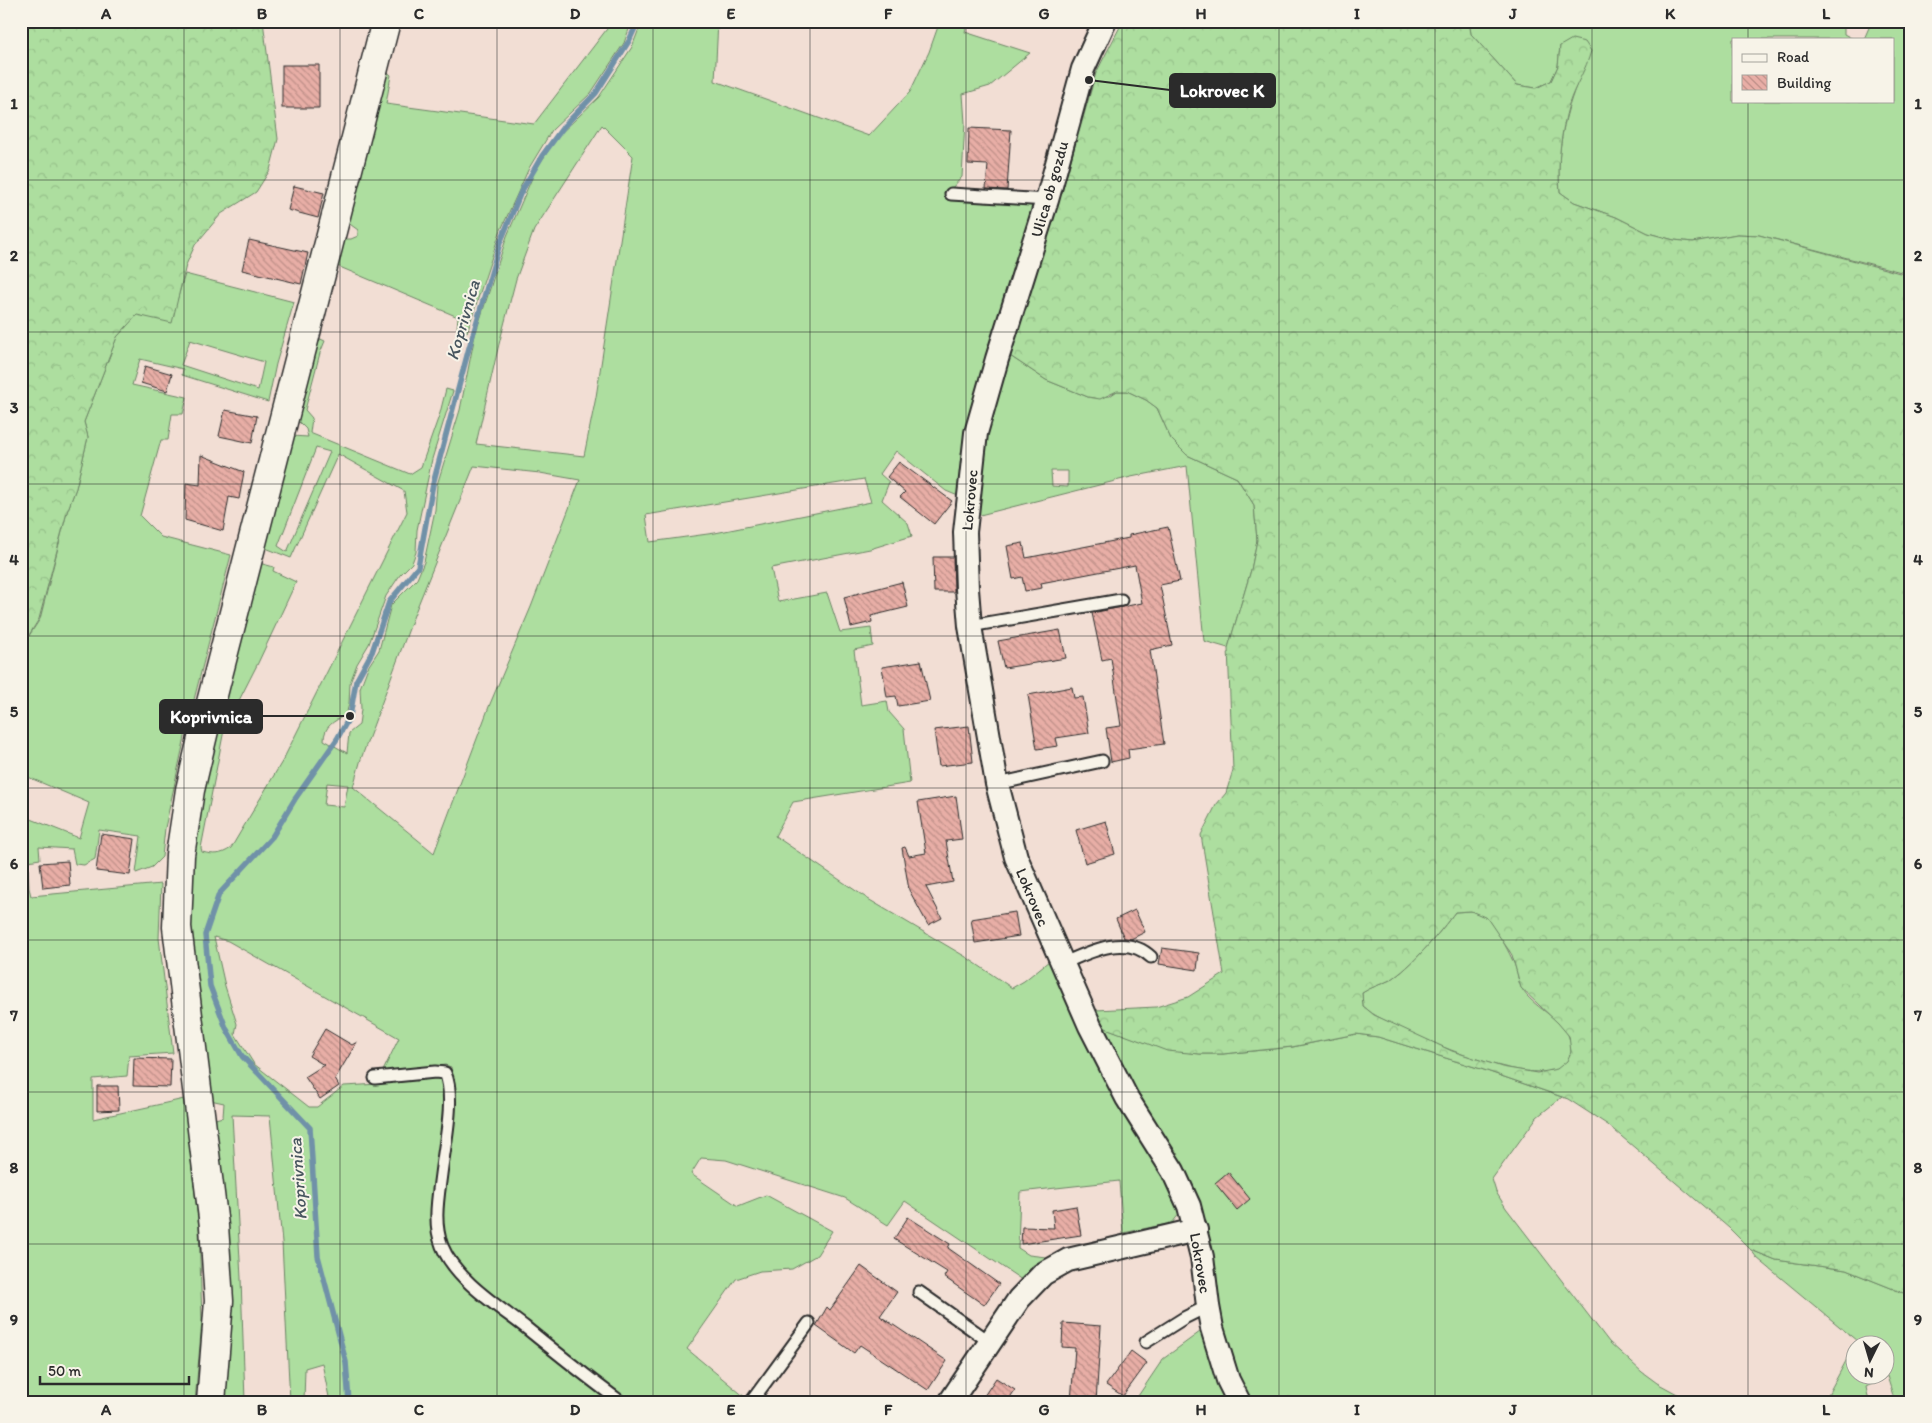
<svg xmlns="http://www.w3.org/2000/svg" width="1932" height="1423" viewBox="0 0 1932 1423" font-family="Itim,sans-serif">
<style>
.grass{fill:#adde9f;stroke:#6c8465;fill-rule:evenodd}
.forest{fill:url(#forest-crowns);stroke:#6c8465;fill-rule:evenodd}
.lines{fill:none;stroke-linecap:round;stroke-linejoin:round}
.stream{stroke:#6f91a8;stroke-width:5.5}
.building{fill:url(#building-back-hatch);stroke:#2b2b2b}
.service-casing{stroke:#2b2b2b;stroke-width:15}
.minor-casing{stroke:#2b2b2b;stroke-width:26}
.tertiary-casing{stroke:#2b2b2b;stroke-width:31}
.service{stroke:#f7f3e8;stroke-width:11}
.minor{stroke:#f7f3e8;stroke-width:22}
.tertiary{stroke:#f7f3e8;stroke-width:28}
.grid{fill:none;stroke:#2b2b2b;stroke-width:1;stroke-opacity:0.55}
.labels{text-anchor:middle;stroke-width:4;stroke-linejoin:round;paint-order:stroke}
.street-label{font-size:16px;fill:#2b2b2b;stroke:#f7f3e8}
.water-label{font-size:18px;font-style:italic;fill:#48565f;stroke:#f7f3e8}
.leader{fill:none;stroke:#2b2b2b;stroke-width:2}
.callout-dot{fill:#2b2b2b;stroke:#f7f3e8;stroke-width:2}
.callout{fill:#2b2b2b;stroke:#2b2b2b;stroke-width:2}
.callout-label{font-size:18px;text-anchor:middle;font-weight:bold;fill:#fff}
.neatline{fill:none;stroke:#2b2b2b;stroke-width:2}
.grid-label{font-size:16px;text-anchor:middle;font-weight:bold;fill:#2b2b2b}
</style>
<defs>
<pattern id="forest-crowns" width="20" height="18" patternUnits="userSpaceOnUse" patternTransform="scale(1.25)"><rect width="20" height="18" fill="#adde9f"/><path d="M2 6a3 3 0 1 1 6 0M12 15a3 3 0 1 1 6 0" fill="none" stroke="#95bf89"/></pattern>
<pattern id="building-back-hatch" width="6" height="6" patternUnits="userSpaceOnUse" patternTransform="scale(1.25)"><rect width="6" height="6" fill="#e8aea6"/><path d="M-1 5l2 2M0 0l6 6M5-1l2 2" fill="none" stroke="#bc8e87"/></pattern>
</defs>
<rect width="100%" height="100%" fill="#f2ded4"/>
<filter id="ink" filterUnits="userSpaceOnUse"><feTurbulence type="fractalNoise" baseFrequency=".02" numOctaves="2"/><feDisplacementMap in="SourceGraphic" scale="10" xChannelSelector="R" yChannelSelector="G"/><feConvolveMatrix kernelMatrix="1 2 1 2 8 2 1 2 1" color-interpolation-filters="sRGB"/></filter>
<g filter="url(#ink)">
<g class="grass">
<path d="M 613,21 L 632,21 L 624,43 L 591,93 L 552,130 L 529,168 L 500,232 L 467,332 L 457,329 L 458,317 L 335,265 L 342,239 L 351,239 L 358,236 L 358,230 L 347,222 L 386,71 L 391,75 L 386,104 L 534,124 Z"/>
<path d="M 642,21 L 718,21 L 715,81 L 869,136 L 910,92 L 929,52 L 940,21 L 968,21 L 965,32 L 1030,53 L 990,86 L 963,94 L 965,123 L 962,177 L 951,189 L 952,199 L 1034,205 L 962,475 L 958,496 L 946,491 L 896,451 L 880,474 L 889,482 L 882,500 L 908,523 L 912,536 L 870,549 L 771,568 L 778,602 L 827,593 L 840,632 L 871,628 L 873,646 L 854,650 L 861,705 L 887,701 L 889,712 L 904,729 L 910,783 L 793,802 L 775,836 L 868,899 L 966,957 L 1012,988 L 1024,981 L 1049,961 L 1076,1018 L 1165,1177 L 1180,1213 L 1172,1223 L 1123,1233 L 1119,1181 L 1020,1192 L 1018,1248 L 1029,1255 L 1046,1257 L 1032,1266 L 1022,1280 L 905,1201 L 888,1225 L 845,1198 L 726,1160 L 701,1158 L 691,1174 L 738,1206 L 766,1195 L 832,1231 L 817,1255 L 792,1269 L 760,1271 L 736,1279 L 687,1349 L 746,1398 L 743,1402 L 629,1402 L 581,1368 L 503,1305 L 457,1263 L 446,1247 L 440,1214 L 453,1096 L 451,1067 L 445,1065 L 388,1074 L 383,1071 L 399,1038 L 228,941 L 214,937 L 225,986 L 237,1024 L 235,1034 L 254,1064 L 309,1107 L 317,1107 L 344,1086 L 380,1084 L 421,1076 L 440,1078 L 443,1083 L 446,1096 L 435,1239 L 474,1291 L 523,1333 L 614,1402 L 330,1402 L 322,1363 L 305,1368 L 304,1402 L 290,1402 L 282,1242 L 270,1116 L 232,1115 L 241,1278 L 245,1402 L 223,1402 L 224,1212 L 215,1119 L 223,1117 L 224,1103 L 210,1100 L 207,1090 L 200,991 L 195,997 L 188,894 L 200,793 L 259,563 L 274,567 L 273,571 L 296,582 L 258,663 L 224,730 L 201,848 L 202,852 C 214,855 221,855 231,848 L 283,760 L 407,512 L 404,491 L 338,454 L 291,558 L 263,547 L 291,436 L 308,437 L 306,429 L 295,418 L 316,337 L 325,341 L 320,353 L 305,410 L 312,418 L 310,433 L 410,474 L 421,467 L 440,413 L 446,389 L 453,391 L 432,459 L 417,530 L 416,552 L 412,563 L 400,575 L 386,596 L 369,644 L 357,664 L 350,683 L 349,704 L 346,715 C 334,721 324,726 324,740 L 347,753 L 349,733 L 359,725 L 361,709 L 360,688 L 368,667 L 379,650 L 391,605 L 417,579 L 424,562 L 435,510 L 437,485 L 460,410 L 475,335 L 507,236 L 535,171 L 558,136 L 599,97 L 632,47 ZM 602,125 L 633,156 L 596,397 L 584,456 L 476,444 L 499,344 L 516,279 L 534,230 ZM 316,448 L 330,452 L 287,552 L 278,546 ZM 474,466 L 540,473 L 580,480 L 531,607 L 490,704 L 434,853 L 353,787 L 361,759 L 414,615 ZM 864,479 L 871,502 L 715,533 L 650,542 L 646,515 ZM 327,783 L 348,785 L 344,807 L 324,805 Z"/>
<path d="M 1469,21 L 1836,21 L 1844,26 L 1844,34 L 1853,39 L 1733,39 L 1733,101 L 1893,101 L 1893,39 L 1864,39 L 1871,23 L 1870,21 L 1911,21 L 1911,254 L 1905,273 L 1759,235 L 1737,234 L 1693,242 L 1674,240 L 1648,233 L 1616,217 L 1574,202 L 1560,192 C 1556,157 1563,120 1576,86 L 1560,46 L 1558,66 L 1551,81 L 1536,88 L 1517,85 L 1471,34 Z"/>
<path d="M 185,274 L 294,302 L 276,364 L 268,402 L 182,375 L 183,369 L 140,359 L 132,385 L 187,397 L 183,414 L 172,414 L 168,440 L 161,440 L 140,516 L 161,537 L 231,555 L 188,723 L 165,828 L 162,857 L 152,867 L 136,873 L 141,836 L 99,830 L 95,859 L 84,865 L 75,864 L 72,849 L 39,847 L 40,859 L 28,861 L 29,888 L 31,896 L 161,884 L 159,938 L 173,1053 L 129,1056 L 127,1076 L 93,1079 L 93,1119 L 184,1099 L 199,1228 L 202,1321 L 195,1402 L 21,1402 L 21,815 L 79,838 L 89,803 L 21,774 L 21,648 L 40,619 L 67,512 L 76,488 L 88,437 L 84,422 L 117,337 L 137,314 L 177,300 ZM 190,340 L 264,362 L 258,390 L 181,365 Z"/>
<path d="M 1010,356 L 1046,380 L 1088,397 L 1110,396 L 1117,391 L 1127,391 L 1146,400 L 1157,408 L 1171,439 L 1187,455 L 1237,478 L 1254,505 L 1257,540 L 1251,570 L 1228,648 L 1204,641 L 1187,466 L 1131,477 L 976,516 L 983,451 L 998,386 ZM 1051,471 L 1068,471 L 1068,487 L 1052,486 Z"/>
<path d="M 1471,911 C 1476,913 1481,914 1485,917 C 1494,923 1513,958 1516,969 C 1518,974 1518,982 1521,987 C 1532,1010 1574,1021 1571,1051 C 1567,1109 1399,1030 1375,1015 C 1371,1013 1367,1009 1363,1006 L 1362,993 C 1370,987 1380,985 1390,980 C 1410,969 1441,931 1455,912 Z"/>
<path d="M 1103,1027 L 1167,1050 L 1200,1054 L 1223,1054 L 1293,1047 L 1356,1034 L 1378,1037 L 1481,1069 L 1562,1097 L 1537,1117 L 1492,1179 L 1496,1192 L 1506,1208 L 1609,1342 L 1642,1372 L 1657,1383 L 1692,1402 L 1321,1402 L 1288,1397 L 1287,1402 L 1252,1402 C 1231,1367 1221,1329 1216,1290 C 1214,1278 1214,1267 1212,1255 C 1207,1226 1198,1198 1185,1172 L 1109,1047 Z"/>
<path d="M 1751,1250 L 1776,1260 L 1846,1270 L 1911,1296 L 1911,1402 L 1895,1402 L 1887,1376 L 1866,1387 L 1869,1402 L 1824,1402 L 1854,1346 L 1854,1376 L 1884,1376 L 1884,1346 L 1855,1346 L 1857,1341 L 1757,1258 Z"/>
<path d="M 1204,1329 L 1228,1402 L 1134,1402 L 1163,1359 Z"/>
</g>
<g class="forest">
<path d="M 21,21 L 263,21 L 278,139 L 270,170 L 256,192 L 221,214 L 195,245 L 186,265 L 172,323 L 137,315 L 117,337 L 84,422 L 88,437 L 76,488 L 67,512 L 39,619 L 21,648 Z"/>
<path d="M 1123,21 L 1469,21 L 1471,34 L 1517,85 L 1536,88 L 1551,81 L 1558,66 L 1560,46 L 1572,39 L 1585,42 L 1591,51 C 1586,70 1575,85 1569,104 C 1561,132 1557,164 1560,192 L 1574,202 L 1616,217 L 1648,233 L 1674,240 L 1693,242 L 1737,234 L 1759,235 L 1911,276 L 1911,1296 L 1846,1270 L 1776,1260 L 1751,1250 L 1729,1228 L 1608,1125 L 1568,1099 L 1481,1069 L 1378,1037 L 1356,1034 L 1292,1047 L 1223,1054 L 1200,1054 L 1167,1051 L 1103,1027 L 1096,1010 L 1156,1007 L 1188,997 L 1224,974 L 1201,835 L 1216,805 L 1226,793 L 1233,770 L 1228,648 L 1251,570 L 1257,540 L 1254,505 L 1237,478 L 1187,455 L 1171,439 L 1157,408 L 1146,400 L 1127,391 L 1117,391 L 1100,399 L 1088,397 L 1046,380 L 1010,356 L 1060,198 L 1096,73 ZM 1471,911 L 1487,918 L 1512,955 L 1521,988 L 1558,1023 L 1569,1036 L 1571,1052 L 1567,1061 L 1557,1069 L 1537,1073 L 1502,1067 L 1452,1051 L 1374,1015 L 1363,1006 L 1362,993 C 1371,987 1380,985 1390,980 C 1410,969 1441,931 1455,912 Z"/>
</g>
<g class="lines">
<path class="stream" d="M 349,1402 L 346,1362 L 318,1256 L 310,1128 L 242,1056 L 226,1028 L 210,986 L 205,935 L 219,894 L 272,837 L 295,799 L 337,739 L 350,716 L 356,681 L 372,652 L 389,602 L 418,567 L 433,484 L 469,348 L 500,243 L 521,192 L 542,156 L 564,126 L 596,93 L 629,41 L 638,21"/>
</g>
<g class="building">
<rect x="282" y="65" width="37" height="43"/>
<path d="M 969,128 L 1011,130 L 1007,190 L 986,189 L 988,165 L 968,164 Z"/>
<path d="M 294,186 L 324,193 L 318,218 L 288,210 Z"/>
<path d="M 249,240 L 308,253 L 301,284 L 242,270 Z"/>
<path d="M 145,366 L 172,374 L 167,391 L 141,383 Z"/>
<path d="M 225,410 L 257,416 L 252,443 L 219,436 Z"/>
<path d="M 201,455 L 244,472 L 239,499 L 229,497 L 223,531 L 185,520 L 186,483 L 200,485 Z"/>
<path d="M 899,462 L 952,501 L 934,524 L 900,497 L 905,492 L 887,477 Z"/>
<path d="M 1168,527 L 1180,581 L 1160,585 L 1172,645 L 1150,650 L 1164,744 L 1128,749 L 1129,758 L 1111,762 L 1106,728 L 1121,726 L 1111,658 L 1102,660 L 1092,613 L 1142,603 L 1135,565 L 1041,583 L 1042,588 L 1025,591 L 1022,577 L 1013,579 L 1007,546 L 1023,543 L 1026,558 L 1129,538 L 1129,535 Z"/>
<path d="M 933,557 L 953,557 L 954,592 L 934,592 Z"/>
<path d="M 902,582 L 908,607 L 871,616 L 872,622 L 851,627 L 844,597 Z"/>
<path d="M 1060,630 L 1066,658 L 1004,668 L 998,641 Z"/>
<path d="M 921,661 L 930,701 L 898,706 L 896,696 L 887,697 L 882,667 Z"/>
<path d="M 1072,687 L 1074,698 L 1083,697 L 1089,733 L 1056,738 L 1058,746 L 1037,749 L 1028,695 Z"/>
<path d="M 969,726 L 973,762 L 939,766 L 934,730 Z"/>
<path d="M 956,796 L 962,839 L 946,841 L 953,882 L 926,887 L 942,918 L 928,925 L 909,890 L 902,848 L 905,847 L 909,856 L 926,853 L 918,802 Z"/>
<path d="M 1106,821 L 1115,854 L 1085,863 L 1076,830 Z"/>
<path d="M 101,834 L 135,839 L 130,875 L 96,871 Z"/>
<path d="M 68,861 L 70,885 L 43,888 L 40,863 Z"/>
<path d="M 1135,910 L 1145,932 L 1131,939 L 1124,938 L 1116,919 Z"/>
<path d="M 1015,912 L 1019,936 L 975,943 L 971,919 Z"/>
<path d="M 1162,948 L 1199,953 L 1197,970 L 1159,964 Z"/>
<path d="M 325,1029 L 352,1045 L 357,1042 L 335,1079 L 339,1086 L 320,1099 L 305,1077 L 324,1065 L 309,1056 Z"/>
<path d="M 134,1058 L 171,1059 L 170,1087 L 133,1086 Z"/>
<path d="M 97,1086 L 118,1086 L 119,1110 L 97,1111 Z"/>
<path d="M 1228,1172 L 1250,1199 L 1237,1210 L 1215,1183 Z"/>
<path d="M 1076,1206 L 1081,1235 L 1021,1244 L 1022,1227 L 1054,1228 L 1052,1210 Z"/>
<path d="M 908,1217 L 950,1244 L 948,1248 L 999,1284 L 984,1305 L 944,1277 L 947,1272 L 894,1239 Z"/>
<path d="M 861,1266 L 897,1292 L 880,1316 L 947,1361 L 928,1390 L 860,1345 L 854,1353 L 816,1326 L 827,1307 L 830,1310 Z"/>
<path d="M 1063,1323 L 1101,1326 L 1096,1402 L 1071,1402 L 1075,1348 L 1062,1347 Z"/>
<path d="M 1131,1351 L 1147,1363 L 1123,1396 L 1106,1385 Z"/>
<path d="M 996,1378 L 1015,1390 L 1007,1402 L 980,1402 Z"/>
</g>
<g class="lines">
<defs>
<g id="service">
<path d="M 951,194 L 1047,200"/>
<path d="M 970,626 L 1121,600"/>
<path d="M 997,784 L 1102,761"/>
<path d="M 1062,964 C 1089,952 1126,933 1151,957"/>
<path d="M 375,1078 L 435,1072 L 445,1073 C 456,1096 444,1148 441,1174 C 438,1198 433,1223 442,1246 C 455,1279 498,1306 525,1327 C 557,1353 588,1378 621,1402"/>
<path d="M 919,1292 L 990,1342"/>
<path d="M 1146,1342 L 1184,1318 L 1208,1306"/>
<path d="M 751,1402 L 809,1323"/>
</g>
<g id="minor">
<path d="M 1105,21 L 1083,69 L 1047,200 L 997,359 L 976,433 L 965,532 L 967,589 L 970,626 L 997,784 L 1016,857 L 1090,1026 L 1127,1098 L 1173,1171 L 1189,1206 L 1202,1257 L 1208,1306 L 1212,1328 L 1228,1380 L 1239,1402"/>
<path d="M 950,1402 L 1019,1299 L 1043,1274 L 1068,1260 L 1196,1230"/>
</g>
<path id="tertiary" d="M 211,1402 L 219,1301 L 214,1226 L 177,927 L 180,855 L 190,790 L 205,726 L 386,21"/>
</defs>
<use href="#service" class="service-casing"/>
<use href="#minor" class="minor-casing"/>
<use href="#tertiary" class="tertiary-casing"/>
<use href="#service" class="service"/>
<use href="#minor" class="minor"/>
<use href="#tertiary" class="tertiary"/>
</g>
</g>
<path class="grid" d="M 184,21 L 184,1402M 340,21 L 340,1402M 497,21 L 497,1402M 653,21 L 653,1402M 810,21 L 810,1402M 966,21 L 966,1402M 1122,21 L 1122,1402M 1279,21 L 1279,1402M 1435,21 L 1435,1402M 1592,21 L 1592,1402M 1748,21 L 1748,39M 1748,101 L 1748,1402M 21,180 L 1911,180M 21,332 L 1911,332M 21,484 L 1911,484M 21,636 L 1911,636M 21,788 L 1911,788M 21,940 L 1911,940M 21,1092 L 1911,1092M 21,1244 L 1911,1244"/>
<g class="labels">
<g class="street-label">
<text transform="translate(1049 189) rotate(-74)" y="6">Ulica ob gozdu</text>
<text transform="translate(969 500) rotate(-85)" y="6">Lokrovec</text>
<text transform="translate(1033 897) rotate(67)" y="6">Lokrovec</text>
<text transform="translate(1201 1263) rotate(80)" y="6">Lokrovec</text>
</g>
<g class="water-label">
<text transform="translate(463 320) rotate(-74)" y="6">Koprivnica</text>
<text transform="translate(298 1179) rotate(-94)" y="6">Koprivnica</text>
</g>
</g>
<path class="leader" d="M1089 80L1170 90M350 716L262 716"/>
<g class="callout-dot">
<circle cx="1089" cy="80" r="5"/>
<circle cx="350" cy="716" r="5"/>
</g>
<g class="callout">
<rect x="1170" y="74" width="105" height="33" rx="5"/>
<rect x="160" y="700" width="102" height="33" rx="5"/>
</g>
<g class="callout-label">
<text x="1222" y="97">Lokrovec K</text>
<text x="211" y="723">Koprivnica</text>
</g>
<rect width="1932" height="1423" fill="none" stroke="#f7f3e8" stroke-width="55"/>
<rect x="1732" y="38" width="162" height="65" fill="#f7f3e8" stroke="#a5a39c"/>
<rect x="1742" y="54" width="25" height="8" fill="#f7f3e8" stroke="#a5a39c"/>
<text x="1777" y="62" font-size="15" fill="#2b2b2b">Road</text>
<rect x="1742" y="75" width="25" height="15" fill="url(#building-back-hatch)" stroke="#a5a39c"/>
<text x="1777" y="88" font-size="15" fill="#2b2b2b">Building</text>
<g transform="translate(1870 1360) rotate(185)"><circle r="24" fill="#f7f3e8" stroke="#a5a39c"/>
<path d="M0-4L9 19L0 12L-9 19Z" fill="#2b2b2b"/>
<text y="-8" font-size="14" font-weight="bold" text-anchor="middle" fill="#2b2b2b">N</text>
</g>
<path d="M40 1376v8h149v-8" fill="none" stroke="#2b2b2b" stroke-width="2.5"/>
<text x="48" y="1376" font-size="15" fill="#2b2b2b" stroke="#f7f3e8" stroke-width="4" paint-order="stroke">50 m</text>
<rect x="28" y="28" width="1876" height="1368" class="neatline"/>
<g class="grid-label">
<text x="106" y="19">A</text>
<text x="262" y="19">B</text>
<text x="419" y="19">C</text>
<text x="575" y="19">D</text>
<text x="731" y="19">E</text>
<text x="888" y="19">F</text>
<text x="1044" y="19">G</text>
<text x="1201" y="19">H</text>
<text x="1357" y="19">I</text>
<text x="1513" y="19">J</text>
<text x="1670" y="19">K</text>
<text x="1826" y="19">L</text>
<text x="14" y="109">1</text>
<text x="1918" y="109">1</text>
<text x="14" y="261">2</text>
<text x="1918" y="261">2</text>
<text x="14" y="413">3</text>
<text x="1918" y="413">3</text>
<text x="14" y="565">4</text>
<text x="1918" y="565">4</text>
<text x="14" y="717">5</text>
<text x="1918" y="717">5</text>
<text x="14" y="869">6</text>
<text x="1918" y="869">6</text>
<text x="14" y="1021">7</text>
<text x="1918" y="1021">7</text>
<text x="14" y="1173">8</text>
<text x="1918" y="1173">8</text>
<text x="14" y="1325">9</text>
<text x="1918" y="1325">9</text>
<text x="106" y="1415">A</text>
<text x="262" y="1415">B</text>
<text x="419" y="1415">C</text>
<text x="575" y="1415">D</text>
<text x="731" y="1415">E</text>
<text x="888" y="1415">F</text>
<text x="1044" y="1415">G</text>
<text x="1201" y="1415">H</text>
<text x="1357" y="1415">I</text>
<text x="1513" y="1415">J</text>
<text x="1670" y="1415">K</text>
<text x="1826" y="1415">L</text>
</g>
</svg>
